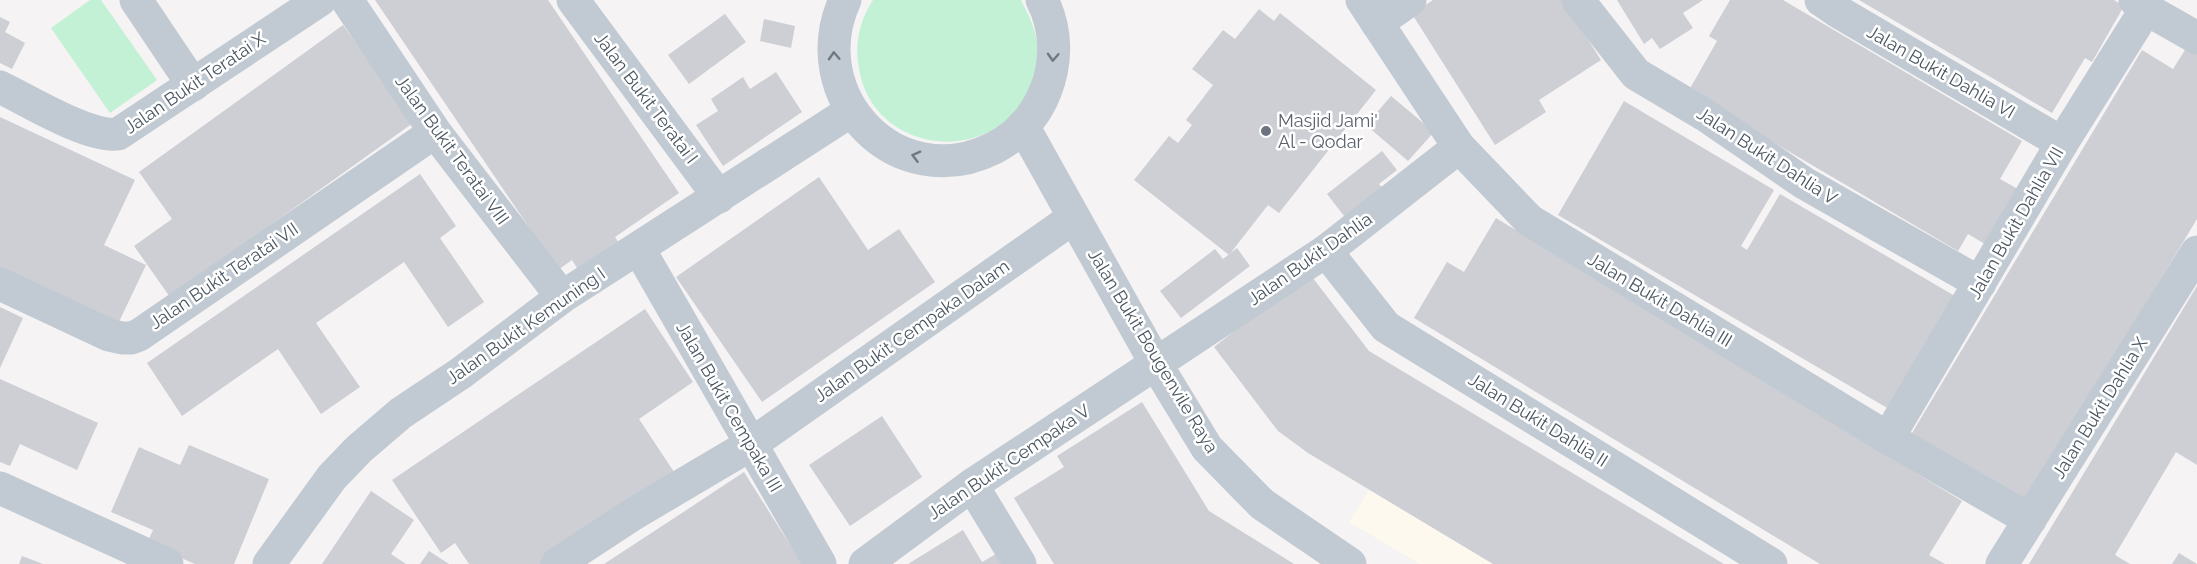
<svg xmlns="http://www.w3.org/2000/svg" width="2197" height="564" viewBox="0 0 2197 564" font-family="Raleway,sans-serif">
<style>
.commercial{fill:#fdf9ef}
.green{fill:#c3f1d5}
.building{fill:#cdcfd5}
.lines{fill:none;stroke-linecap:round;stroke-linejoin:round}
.minor{stroke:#c1cad2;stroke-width:33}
.oneway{stroke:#6e7983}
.worship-dot{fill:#6b7280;stroke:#fff;stroke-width:2}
.labels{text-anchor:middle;stroke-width:5;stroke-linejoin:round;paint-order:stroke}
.street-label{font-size:18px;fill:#4a5661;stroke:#fff}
.worship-label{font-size:18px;fill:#5b616d;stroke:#fff;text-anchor:start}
</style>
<rect width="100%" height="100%" fill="#f5f3f3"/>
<path class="commercial" d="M 1339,401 L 1612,564 L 1420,564 L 1349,522 L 1369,490 L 1308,453 Z"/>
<g class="green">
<path d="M 90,0 L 101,0 L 157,80 L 110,113 L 51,28 Z"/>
<path d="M 873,0 L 1021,0 C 1028,14 1035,27 1037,43 C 1039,57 1035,70 1031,83 C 1003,166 879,159 860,74 C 854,47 858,23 873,0 Z"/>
</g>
<g class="building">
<path d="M 375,0 L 548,0 L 679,193 L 615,237 L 619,243 L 579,271 L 572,260 L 558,270 Z"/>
<path d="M 1433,0 L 1563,0 L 1601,60 L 1539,100 L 1546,112 L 1495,145 L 1412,14 Z"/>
<path d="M 1617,0 L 1703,0 L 1683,13 L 1693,28 L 1660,49 L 1652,38 L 1644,44 Z"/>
<path d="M 1730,0 L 1783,0 L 2022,141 L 2000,179 L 2018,189 L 1985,244 L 1968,234 L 1958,251 L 1688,92 L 1717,41 L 1709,36 Z"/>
<path d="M 1859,0 L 2114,0 L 2124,6 L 2092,62 L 2085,58 L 2052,113 Z"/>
<path d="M 1259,9 L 1274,21 L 1280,13 L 1376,90 L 1279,213 L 1268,205 L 1229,255 L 1134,180 L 1169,136 L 1178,143 L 1192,125 L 1186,120 L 1213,85 L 1192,69 L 1223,30 L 1235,39 Z"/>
<path d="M 725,14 L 746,42 L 689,84 L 668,55 Z"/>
<path d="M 0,17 L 10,22 L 5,32 L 25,43 L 12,69 L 0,63 Z"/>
<path d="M 764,19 L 795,26 L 791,48 L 760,41 Z"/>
<path d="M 343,25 L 413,123 L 170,297 L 134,246 L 172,219 L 139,172 Z"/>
<path d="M 2190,42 L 2197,46 L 2197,219 L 2024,507 L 1909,438 L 2142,50 L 2173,69 Z"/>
<path d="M 776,72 L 802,112 L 723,166 L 696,125 L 718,111 L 711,99 L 743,77 L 750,89 Z"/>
<path d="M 1391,96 L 1434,132 L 1408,161 L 1366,125 Z"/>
<path d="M 1624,101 L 1774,190 L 1741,246 L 1747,250 L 1780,194 L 1955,296 L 1889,409 L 1558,215 Z"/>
<path d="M 0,117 L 135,180 L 104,245 L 146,265 L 117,326 L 0,271 Z"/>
<path d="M 1382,151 L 1397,170 L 1379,184 L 1386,192 L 1348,221 L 1327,194 Z"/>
<path d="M 420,174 L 456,226 L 440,238 L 484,302 L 448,327 L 404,262 L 316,323 L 360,387 L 321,414 L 278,349 L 182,416 L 147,363 Z"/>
<path d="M 819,177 L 868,250 L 899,229 L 935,282 L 762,402 L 676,277 Z"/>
<path d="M 1496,218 L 1962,501 L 1929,555 L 1945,564 L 1820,564 L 1414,318 L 1447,262 L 1464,272 Z"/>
<path d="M 1237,248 L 1250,266 L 1181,318 L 1160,291 L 1215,249 L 1223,259 Z"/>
<path d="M 1309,273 L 1369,351 L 1724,564 L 1493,564 L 1308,453 L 1278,431 L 1214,347 Z"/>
<path d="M 2197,286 L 2197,465 L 2176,452 L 2115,555 L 2130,564 L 2029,564 Z"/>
<path d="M 0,307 L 23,318 L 0,368 Z"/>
<path d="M 645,309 L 693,382 L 639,419 L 676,475 L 545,564 L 469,564 L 455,543 L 441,553 L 392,480 Z"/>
<path d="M 0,379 L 98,423 L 77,470 L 20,444 L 10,466 L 0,462 Z"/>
<path d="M 1142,402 L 1209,511 L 1294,564 L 1054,564 L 1014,498 L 1064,467 L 1057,456 Z"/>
<path d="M 882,416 L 922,477 L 850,526 L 809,465 Z"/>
<path d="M 189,445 L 269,479 L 234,564 L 195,564 L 147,543 L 153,530 L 111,512 L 139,447 L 180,465 Z"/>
<path d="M 744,472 L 802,564 L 604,564 L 688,509 Z"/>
<path d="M 371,491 L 414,520 L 391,554 L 406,564 L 322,564 Z"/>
<path d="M 963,530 L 982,562 L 996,554 L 1002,564 L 908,564 Z"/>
<path d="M 429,551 L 449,564 L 420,564 Z"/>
<path d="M 2179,553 L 2197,564 L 2172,564 Z"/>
<path d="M 22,556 L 43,564 L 19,564 Z"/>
</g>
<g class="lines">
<g class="minor">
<path d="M 136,0 L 193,85"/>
<path d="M 347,0 L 435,132 L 562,297"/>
<path d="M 573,0 L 719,197"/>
<path d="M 845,0 C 801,96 897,197 994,148 C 1017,136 1035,117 1045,92 C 1057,63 1057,29 1042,0"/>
<path d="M 1362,0 L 1459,147 L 1529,220 L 1888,438 L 2030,520"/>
<path d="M 1578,0 L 1636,74 L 1705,115 L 1804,183 L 1980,283"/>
<path d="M 1821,0 L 1837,11 L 2062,143"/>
<path d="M 2135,0 L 2146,9 L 2197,38"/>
<path d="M 1377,23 L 1410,0"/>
<path d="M 0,87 C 29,101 89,138 118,134 L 320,0"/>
<path d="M 1023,126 L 1156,364 L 1207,448 L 1262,504 L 1350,564"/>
<path d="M 639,249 L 820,564"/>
<path d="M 1326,251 L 1386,327 L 1771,564"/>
<path d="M 0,284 L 109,335 L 122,338 L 131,338 L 139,335 L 435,132"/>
<path d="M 1888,438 L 2062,143 L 2146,9"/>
<path d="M 972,485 L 1020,564"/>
<path d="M 0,488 L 167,564"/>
<path d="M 269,564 L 332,477 L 359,449 L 401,413 L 461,373 L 562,297 L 851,111"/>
<path d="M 557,564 L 635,513 L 750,445 L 1073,218"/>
<path d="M 865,564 L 972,485 L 1326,251 L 1459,147"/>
<path d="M 2002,564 L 2197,252"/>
</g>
</g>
<defs><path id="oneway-chevron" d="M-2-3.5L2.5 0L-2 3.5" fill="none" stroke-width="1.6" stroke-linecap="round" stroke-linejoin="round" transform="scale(1.5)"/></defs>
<g class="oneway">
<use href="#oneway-chevron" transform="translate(834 56) rotate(-93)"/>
<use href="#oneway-chevron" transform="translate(1053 57) rotate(93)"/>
<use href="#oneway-chevron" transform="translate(916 156) rotate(-165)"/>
</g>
<circle class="worship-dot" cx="1266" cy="131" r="6"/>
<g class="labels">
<g class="street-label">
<text transform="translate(1941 72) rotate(30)" y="6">Jalan Bukit Dahlia VI</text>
<text transform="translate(195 83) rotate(-34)" y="6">Jalan Bukit Teratai X</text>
<text transform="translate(646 98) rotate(53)" y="6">Jalan Bukit Teratai I</text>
<text transform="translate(452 150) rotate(54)" y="6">Jalan Bukit Teratai VIII</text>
<text transform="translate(1767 156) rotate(33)" y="6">Jalan Bukit Dahlia V</text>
<text transform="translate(2016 223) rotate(-60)" y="6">Jalan Bukit Dahlia VII</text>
<text transform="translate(1310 259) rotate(-35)" y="6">Jalan Bukit Dahlia</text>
<text transform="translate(224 276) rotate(-34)" y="6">Jalan Bukit Teratai VII</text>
<text transform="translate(1660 300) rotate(31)" y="6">Jalan Bukit Dahlia III</text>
<text transform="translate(526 326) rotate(-35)" y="6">Jalan Bukit Kemuning I</text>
<text transform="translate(912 331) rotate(-35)" y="6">Jalan Bukit Cempaka Dalam</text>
<text transform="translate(1153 351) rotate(59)" y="6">Jalan Bukit Bougenvile Raya</text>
<text transform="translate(729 407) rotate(60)" y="6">Jalan Bukit Cempaka III</text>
<text transform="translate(2100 408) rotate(-58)" y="6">Jalan Bukit Dahlia X</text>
<text transform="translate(1538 420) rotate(32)" y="6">Jalan Bukit Dahlia II</text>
<text transform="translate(1009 462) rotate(-34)" y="6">Jalan Bukit Cempaka V</text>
</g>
<g class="worship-label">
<text x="1278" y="127">Masjid Jami'<tspan x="1278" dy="21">Al - Qodar</tspan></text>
</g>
</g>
</svg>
